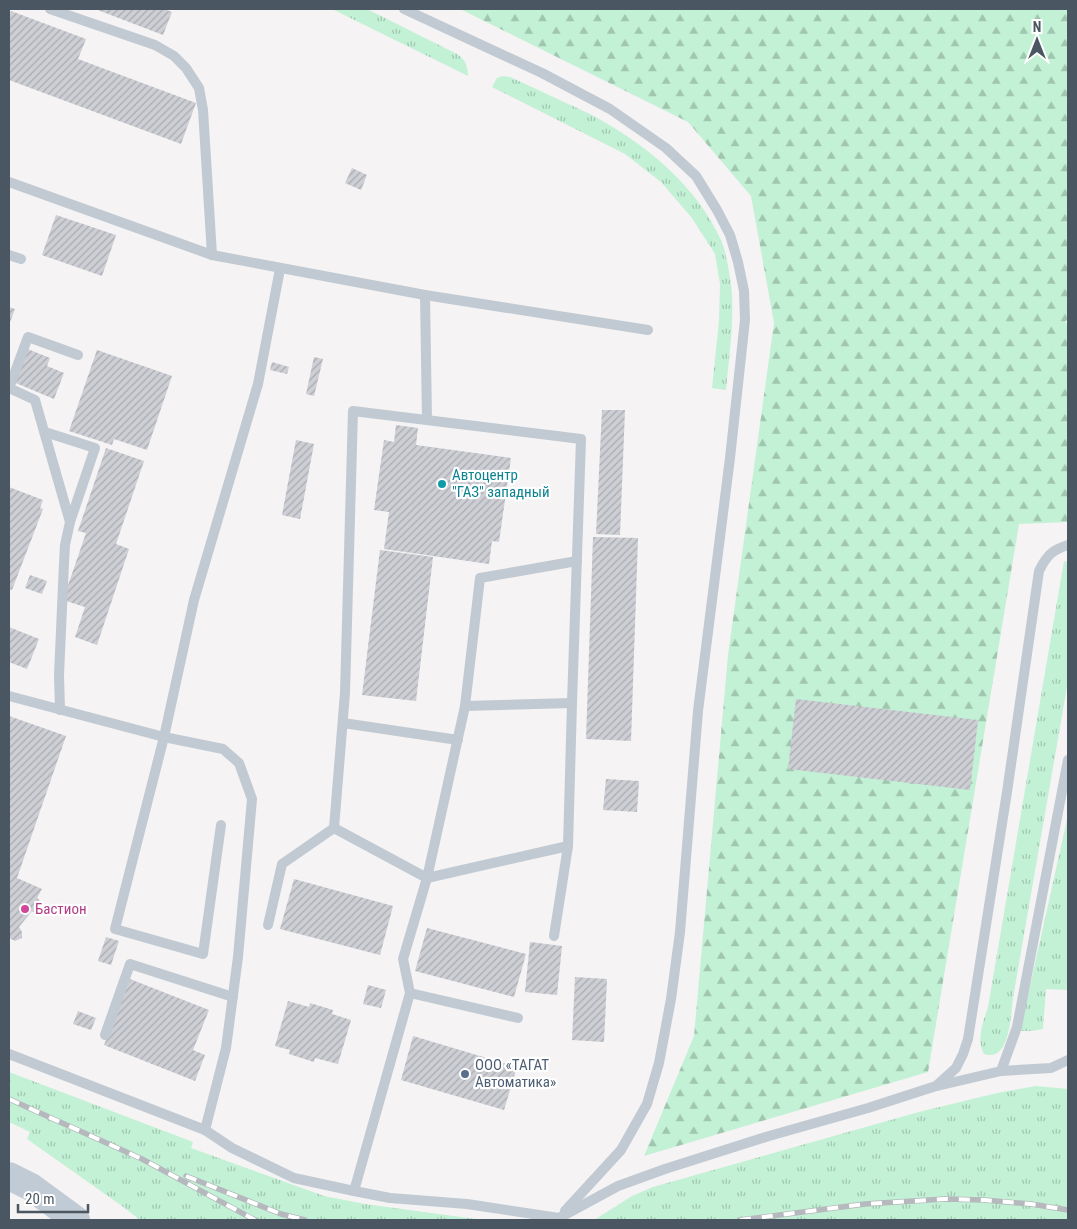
<svg xmlns="http://www.w3.org/2000/svg" width="1077" height="1229" viewBox="0 0 1077 1229" font-family="'Roboto Condensed',sans-serif">
<style>
.grass{fill:url(#grass-tufts)}
.forest{fill:url(#forest-firs)}
.building{fill:url(#building-hatch)}
.lines{fill:none;stroke-linecap:round;stroke-linejoin:round}
.service{stroke:#c1cad2;stroke-width:10}
.secondary{stroke:#c1cbd6;stroke-width:28}
.rail-casing{stroke:#b5b8bd;stroke-width:5.5}
.rail{stroke:#fff;stroke-width:4;stroke-dasharray:11;stroke-linecap:butt}
.culture-dot{fill:#0f9aa8;stroke:#fff;stroke-width:2}
.hotel-dot{fill:#d1479c;stroke:#fff;stroke-width:2}
.service-dot{fill:#5c6f8a;stroke:#fff;stroke-width:2}
.labels{text-anchor:middle;stroke-width:4.5;stroke-linejoin:round;paint-order:stroke}
.culture-label{font-size:15px;fill:#0d838f;stroke:#fff;text-anchor:start}
.hotel-label{font-size:15px;fill:#b23c85;stroke:#fff;text-anchor:start}
.service-label{font-size:15px;fill:#4e5e75;stroke:#fff;text-anchor:start}
</style>
<defs>
<pattern id="grass-tufts" width="24" height="20" patternUnits="userSpaceOnUse" patternTransform="scale(1.25)"><rect width="24" height="20" fill="#c3f1d5"/><path d="M3 7l-1-3M5 7V3M7 7l1-3M15 17l-1-3M17 17v-4M19 17l1-3" fill="none" stroke="#a0c6b0"/></pattern>
<pattern id="forest-firs" width="22" height="20" patternUnits="userSpaceOnUse" patternTransform="scale(1.25)"><rect width="22" height="20" fill="#c3f1d5"/><path d="M5 1l3.5 6h-7zM16 11l3.5 6h-7z" fill="#a0c6b0"/></pattern>
<pattern id="building-hatch" width="6" height="6" patternUnits="userSpaceOnUse" patternTransform="scale(1.25)"><rect width="6" height="6" fill="#cdcfd5"/><path d="M-1 1l2-2M0 6l6-6M5 7l2-2" fill="none" stroke="#a8abb0"/></pattern>
</defs>
<rect width="100%" height="100%" fill="#f5f3f3"/>
<g class="grass">
<path d="M 332,9 L 367,9 L 457,54 C 466,60 467,65 468,76 Z"/>
<path d="M 502,76 L 510,77 C 530,86 549,95 568,104 C 579,109 589,113 599,119 C 650,148 696,186 721,240 C 726,251 729,272 731,284 C 735,317 729,357 726,390 L 712,388 L 719,321 L 720,284 L 715,254 L 692,218 L 661,182 L 625,154 L 492,87 L 497,78 Z"/>
<path d="M 1064,561 L 1068,562 L 1068,681 L 1013,998 C 1011,1014 1010,1063 984,1054 C 976,1040 983,1022 988,1007 Z"/>
<path d="M 1068,815 L 1068,990 L 1046,989 L 1043,1029 L 1031,1031 L 1020,1031 Z"/>
<path d="M 9,1072 L 193,1142 L 191,1148 L 324,1196 L 365,1204 L 483,1220 L 140,1220 L 122,1206 L 27,1139 L 30,1132 L 9,1122 Z"/>
<path d="M 1036,1086 L 1068,1089 L 1068,1220 L 594,1220 L 632,1196 L 653,1187 L 919,1112 L 997,1093 Z"/>
</g>
<path class="forest" d="M 460,9 L 1068,9 L 1068,319 L 1065,322 L 1068,325 L 1068,522 L 1019,524 L 928,1072 L 644,1156 L 694,1036 L 728,655 L 774,323 L 751,196 L 688,122 Z"/>
<g class="building">
<path d="M 95,9 L 164,9 L 172,12 L 163,35 Z"/>
<path d="M 11,11 L 86,39 L 78,59 L 196,103 L 181,144 L 9,80 L 9,17 Z"/>
<path d="M 352,168 L 367,175 L 361,190 L 345,183 Z"/>
<path d="M 56,215 L 116,235 L 102,276 L 42,255 Z"/>
<path d="M 9,307 L 15,309 L 9,325 Z"/>
<path d="M 25,348 L 50,358 L 47,366 L 64,373 L 54,399 L 11,381 Z"/>
<path d="M 97,350 L 172,376 L 147,450 L 114,439 L 112,445 L 69,431 Z"/>
<path d="M 314,357 L 323,359 L 314,396 L 306,394 Z"/>
<path d="M 272,362 L 289,367 L 287,374 L 270,370 Z"/>
<path d="M 602,410 L 625,410 L 620,535 L 596,534 Z"/>
<path d="M 396,425 L 418,428 L 416,445 L 511,458 L 499,542 L 492,541 L 489,564 L 384,549 L 389,512 L 374,510 L 384,440 L 394,442 Z"/>
<path d="M 296,440 L 314,444 L 300,519 L 282,515 Z"/>
<path d="M 106,448 L 144,461 L 116,544 L 129,549 L 97,645 L 75,637 L 85,607 L 63,600 L 86,533 L 78,531 Z"/>
<path d="M 9,487 L 43,500 L 40,508 L 43,509 L 12,590 L 9,589 Z"/>
<path d="M 593,537 L 638,538 L 631,741 L 586,739 Z"/>
<path d="M 380,550 L 433,557 L 416,701 L 362,695 Z"/>
<path d="M 30,575 L 47,581 L 42,594 L 25,588 Z"/>
<path d="M 9,627 L 39,639 L 27,669 L 9,662 Z"/>
<path d="M 796,699 L 978,720 L 970,790 L 788,769 Z"/>
<path d="M 9,716 L 66,736 L 17,878 L 42,889 L 37,898 L 43,903 L 42,908 L 40,912 L 35,913 L 32,911 L 19,927 L 22,932 L 22,938 L 15,941 L 9,938 Z"/>
<path d="M 606,779 L 639,781 L 637,812 L 603,810 Z"/>
<path d="M 294,879 L 393,906 L 380,955 L 280,929 Z"/>
<path d="M 427,928 L 526,954 L 514,997 L 415,971 Z"/>
<path d="M 106,937 L 119,941 L 111,965 L 98,961 Z"/>
<path d="M 530,942 L 562,946 L 557,995 L 525,992 Z"/>
<path d="M 575,977 L 607,979 L 604,1042 L 572,1040 Z"/>
<path d="M 130,979 L 209,1010 L 193,1050 L 205,1055 L 195,1081 L 104,1045 Z"/>
<path d="M 368,985 L 386,990 L 381,1008 L 363,1004 Z"/>
<path d="M 288,1001 L 309,1007 L 310,1003 L 333,1010 L 332,1014 L 351,1020 L 338,1064 L 315,1058 L 314,1062 L 289,1054 L 290,1050 L 275,1046 Z"/>
<path d="M 78,1011 L 96,1018 L 91,1030 L 73,1024 Z"/>
<path d="M 413,1036 L 517,1067 L 504,1110 L 401,1080 Z"/>
</g>
<g class="lines">
<g class="service">
<path d="M 50,9 L 155,45 L 174,56 L 186,68 L 199,88 L 203,110 L 212,255"/>
<path d="M 404,9 L 542,73 L 610,109 L 666,148 L 696,176 L 717,210 L 730,235 L 738,262 L 744,291 L 745,320 L 730,458 L 698,711 L 680,932 L 671,999 L 659,1063 L 647,1104 L 621,1150 L 565,1211"/>
<path d="M 9,182 L 212,255 L 425,295 L 648,330"/>
<path d="M 9,255 L 21,259"/>
<path d="M 425,295 L 427,420"/>
<path d="M 353,411 L 581,439 L 572,703 L 568,846 L 427,878 L 334,828 L 345,693 Z"/>
<path d="M 45,432 L 95,448 L 70,522"/>
<path d="M 9,696 L 164,737 L 223,749 L 239,763 L 252,799 L 238,957 L 226,1048 L 205,1130"/>
<path d="M 465,706 L 572,703"/>
<path d="M 60,710 L 59,675 L 64,563 L 65,545 L 70,522 L 35,400 L 9,388 L 28,337 L 78,355"/>
<path d="M 343,723 L 458,740"/>
<path d="M 221,825 L 203,954 L 115,929 L 164,737 L 194,600 L 258,384 L 280,269"/>
<path d="M 268,925 L 282,864 L 334,828"/>
<path d="M 554,936 L 568,846"/>
<path d="M 410,993 L 518,1018"/>
<path d="M 105,1035 L 130,964 L 233,997"/>
<path d="M 9,1054 L 205,1130 L 232,1148 L 294,1178 L 354,1191 L 390,1198 L 467,1204 L 559,1218 L 618,1186 L 665,1169 L 769,1136 L 868,1108 L 936,1086 L 956,1068 L 963,1054 L 968,1039 L 1007,792 L 1039,571 C 1047,555 1052,550 1068,545"/>
<path d="M 1001,1071 L 1051,1068 L 1068,1060"/>
<path d="M 937,1086 L 1001,1071 L 1017,1027 L 1068,760"/>
<path d="M 354,1191 L 410,993 L 403,959 L 427,878 L 465,706 L 480,578 L 577,561"/>
</g>
<path class="secondary" d="M 9,1176 L 31,1187 L 76,1220"/>
<defs>
<g id="rail">
<path d="M 9,1099 L 142,1159 L 255,1220"/>
<path d="M 186,1176 L 281,1214 L 305,1220"/>
<path d="M 740,1220 L 865,1204 L 945,1199 L 984,1200 L 1031,1204 L 1068,1210"/>
</g>
</defs>
<use href="#rail" class="rail-casing"/>
<use href="#rail" class="rail"/>
</g>
<circle class="culture-dot" cx="442" cy="484" r="5"/>
<circle class="hotel-dot" cx="25" cy="909" r="5"/>
<circle class="service-dot" cx="465" cy="1074" r="5"/>
<g class="labels">
<g class="culture-label">
<text x="452" y="480">Автоцентр<tspan x="452" dy="17">"ГАЗ" западный</tspan></text>
</g>
<g class="hotel-label">
<text x="35" y="914">Бастион</text>
</g>
<g class="service-label">
<text x="475" y="1070">ООО «ТАГАТ<tspan x="475" dy="17">Автоматика»</tspan></text>
</g>
</g>
<rect width="1077" height="1229" fill="none" stroke="#4a5661" stroke-width="20"/>
<g transform="translate(1037 40)" stroke="#ffffff" stroke-width="4" paint-order="stroke">
<path d="M0-4L9 19L0 12L-9 19Z" fill="#4a5661"/>
<text y="-8" font-size="14" font-weight="bold" text-anchor="middle" fill="#4a5661">N</text>
</g>
<path d="M18 1204v8h70v-8" fill="none" stroke="#4a5661" stroke-width="2.5"/>
<text x="25" y="1204" font-size="15" fill="#4a5661" stroke="#ffffff" stroke-width="4" paint-order="stroke">20 m</text>
</svg>
